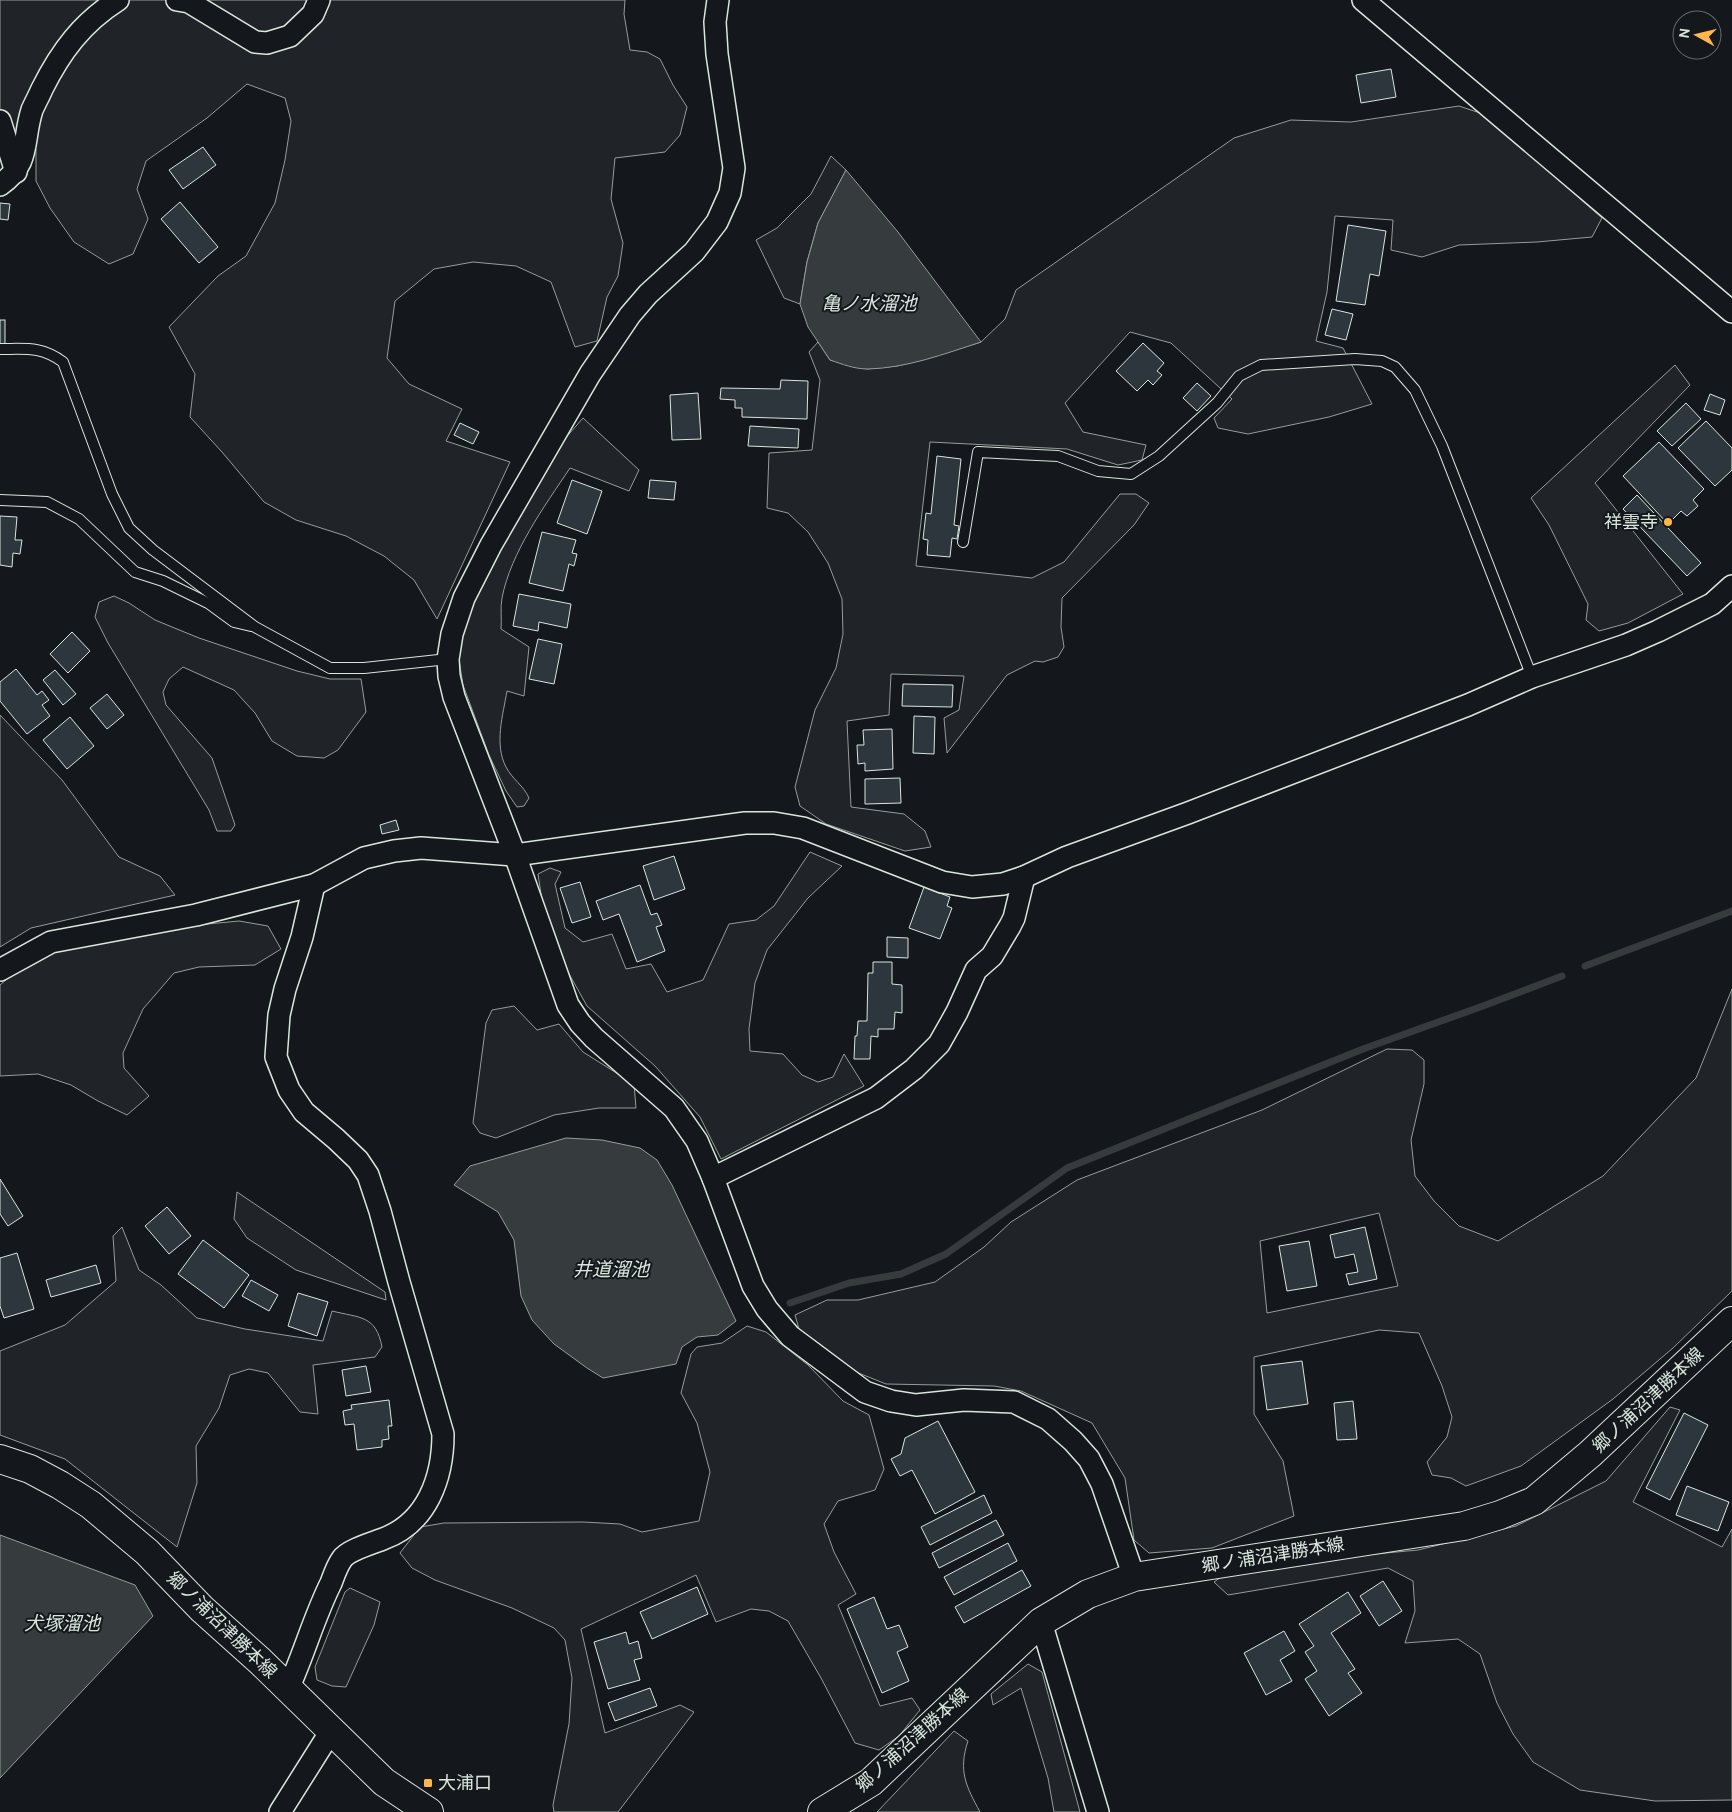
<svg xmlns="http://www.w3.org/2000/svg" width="1732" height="1812" viewBox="0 0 1732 1812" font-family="Cabin,'Noto Sans JP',sans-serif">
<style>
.green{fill:#202428;stroke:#939e99;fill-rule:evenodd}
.water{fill:#363b3e;stroke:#939e99}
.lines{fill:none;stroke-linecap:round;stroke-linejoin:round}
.stream{stroke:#363b3e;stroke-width:7}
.building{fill:#2c363c;stroke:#d8e6dc}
.service-casing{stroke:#d8e6dc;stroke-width:12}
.minor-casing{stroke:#d8e6dc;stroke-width:24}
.primary-casing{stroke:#d8e6dc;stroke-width:30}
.service{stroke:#14181c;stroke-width:10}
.minor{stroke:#14181c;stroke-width:21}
.primary{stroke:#14181c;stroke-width:28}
.poi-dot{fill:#ffb74d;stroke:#14181c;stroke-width:2}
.labels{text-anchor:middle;stroke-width:4;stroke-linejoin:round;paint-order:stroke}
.poi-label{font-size:18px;fill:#d8e6dc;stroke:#14181c;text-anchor:end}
.street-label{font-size:18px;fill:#d8e6dc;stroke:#14181c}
.water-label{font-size:19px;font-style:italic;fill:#d8e6dc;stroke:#14181c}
</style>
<rect width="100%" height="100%" fill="#14181c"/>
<g class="green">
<path d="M 0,0 L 625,0 L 624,14 L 630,50 L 647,52 L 660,59 L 673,85 L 687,107 L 680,135 L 665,152 L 615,158 L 611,199 L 623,243 L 618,276 L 607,297 L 597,341 L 575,347 L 551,282 L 516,266 L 473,262 L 434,269 L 395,301 L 387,358 L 409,384 L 462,409 L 446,441 L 510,462 L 437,619 L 414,580 L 384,556 L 346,536 L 296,520 L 264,502 L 222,452 L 190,417 L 195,374 L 169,327 L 218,276 L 246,256 L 275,203 L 285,160 L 291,121 L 285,98 L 247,84 L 207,118 L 146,161 L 137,189 L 148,219 L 133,254 L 109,264 L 74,242 L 50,208 L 36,181 L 36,149 L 14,133 L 0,137 Z"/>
<path d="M 1459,106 L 1483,114 L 1602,218 L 1592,237 L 1537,242 L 1459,245 L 1422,257 L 1391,250 L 1393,220 L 1335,216 L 1327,292 L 1316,341 L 1343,348 L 1372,404 L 1329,417 L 1248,434 L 1218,428 L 1214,418 L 1232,399 L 1171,343 L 1130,332 L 1065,403 L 1083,432 L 1146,445 L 1142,460 L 1118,465 L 1067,449 L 930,442 L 916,566 L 1032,578 L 1064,562 L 1120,494 L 1136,494 L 1149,503 L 1134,525 L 1062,598 L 1061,627 L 1064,647 L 1058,657 L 1043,662 L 1035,661 L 1007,675 L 947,753 L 944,718 L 959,710 L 964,676 L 891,674 L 889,715 L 847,721 L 851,807 L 904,814 L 925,831 L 931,847 L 905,851 L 826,824 L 800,806 L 795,787 L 815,710 L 836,668 L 843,634 L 842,599 L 828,563 L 808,532 L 788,513 L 767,508 L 769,453 L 812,450 L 820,380 L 809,352 L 818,342 L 830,360 L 867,369 L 897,366 L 922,360 L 981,342 L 1005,319 L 1016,290 L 1234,138 L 1291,120 L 1351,122 Z"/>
<path d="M 831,156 L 846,170 L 818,223 L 807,262 L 800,304 L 784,298 L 756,240 L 777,228 L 811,194 Z"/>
<path d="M 1675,365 L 1690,385 L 1595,483 L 1683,594 L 1628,623 L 1599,631 L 1586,620 L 1588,604 L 1549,525 L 1531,498 Z"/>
<path d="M 583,418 L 639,470 L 629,491 L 570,468 C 544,507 511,552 502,598 C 500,608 502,619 501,629 L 529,647 L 524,696 L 507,691 C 503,715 494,744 506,767 C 512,779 524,786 529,798 L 524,806 L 517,807 L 506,791 L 489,755 L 463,685 L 458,653 L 469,606 L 556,449 Z"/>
<path d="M 114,596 L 129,603 L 155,620 L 199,638 L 297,671 L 330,679 L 361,679 L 366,712 L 338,750 L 324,758 L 297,756 L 272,741 L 255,713 L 234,690 L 183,667 L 169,679 L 163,692 L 166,705 L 212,758 L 235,825 L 231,831 L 217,831 L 209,810 L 108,643 L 95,617 L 99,602 Z"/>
<path d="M 0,715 L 62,780 L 119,857 L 160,876 L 175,895 L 31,928 L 0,947 Z"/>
<path d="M 810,852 L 842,866 L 808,898 L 767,950 L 755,983 L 749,1029 L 750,1051 L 783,1054 L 802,1075 L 818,1082 L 833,1077 L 844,1054 L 864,1086 L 721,1159 L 700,1117 L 655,1066 L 587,1006 L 568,972 L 544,914 L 538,874 L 550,868 L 561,872 L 555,884 L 565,928 L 583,942 L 612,934 L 626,969 L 651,964 L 667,992 L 703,980 L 729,924 L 756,920 L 774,906 Z"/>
<path d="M 239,921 L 268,926 L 281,949 L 255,965 L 199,967 L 174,973 L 143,1009 L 123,1053 L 124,1068 L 149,1096 L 127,1115 L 98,1101 L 71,1085 L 38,1074 L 0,1076 L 0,985 L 13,974 L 57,949 L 92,935 Z"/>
<path d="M 1732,989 L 1732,1291 L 1673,1348 L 1613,1399 L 1521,1466 L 1466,1486 L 1451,1478 L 1432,1475 L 1427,1462 L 1447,1437 L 1452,1417 L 1442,1386 L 1419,1333 L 1379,1330 L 1254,1357 L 1254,1414 L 1283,1461 L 1294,1516 L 1212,1548 L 1149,1553 L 1134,1540 L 1125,1478 L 1092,1423 L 1021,1391 L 994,1386 L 886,1384 L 856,1372 L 825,1348 L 799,1329 L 795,1315 L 827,1300 L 858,1300 L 935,1282 L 984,1247 L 1011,1222 L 1077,1180 L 1262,1110 L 1387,1049 L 1412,1050 L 1424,1060 L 1424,1084 L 1411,1140 L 1415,1176 L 1434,1201 L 1459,1226 L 1498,1241 L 1603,1176 L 1696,1078 ZM 1379,1213 L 1398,1286 L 1267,1313 L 1260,1241 Z"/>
<path d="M 514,1006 L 537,1030 L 559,1024 L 583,1052 L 634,1084 L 636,1108 L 599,1108 L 554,1115 L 496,1138 L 480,1133 L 473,1123 L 486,1023 L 492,1010 Z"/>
<path d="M 237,1192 L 385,1292 L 386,1300 L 296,1270 L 247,1238 L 234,1219 Z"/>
<path d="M 122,1227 L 139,1270 L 161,1285 L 197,1318 L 245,1329 L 323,1341 L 332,1311 C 360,1318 376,1315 382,1347 L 375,1357 L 313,1365 L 318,1414 L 300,1412 L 268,1373 L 249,1369 L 230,1375 L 219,1408 L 196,1446 L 197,1483 L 177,1547 L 65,1459 L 0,1435 L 0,1351 L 65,1325 L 116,1281 L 113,1236 Z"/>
<path d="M 747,1326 L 766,1332 L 808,1365 L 843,1401 L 869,1415 L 884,1469 L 875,1490 L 838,1501 L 824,1524 L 834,1552 L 856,1594 L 838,1605 L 880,1706 L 912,1698 L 920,1710 L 899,1736 L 879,1750 L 855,1743 L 821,1678 L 788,1621 L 769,1611 L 751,1609 L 716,1622 L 696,1575 L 581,1629 L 605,1733 L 680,1705 L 694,1712 L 618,1812 L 554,1812 L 553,1805 L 569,1724 L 572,1678 L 565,1640 L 554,1628 L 512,1608 L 435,1580 L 412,1568 L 400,1553 L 420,1527 L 444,1523 L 583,1522 L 620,1524 L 642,1532 L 699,1521 L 710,1472 L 697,1423 L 681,1393 L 691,1354 L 697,1347 L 722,1343 Z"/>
<path d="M 1670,1407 L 1680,1410 L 1633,1502 L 1722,1547 L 1732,1529 L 1732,1800 L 1655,1801 L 1580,1790 L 1533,1762 L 1513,1734 L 1497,1703 L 1480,1654 L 1458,1639 L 1405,1643 L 1415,1611 L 1413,1581 L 1388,1568 L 1228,1595 L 1214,1582 L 1228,1572 L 1268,1564 L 1418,1550 L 1516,1526 L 1606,1481 Z"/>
<path d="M 350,1588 L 380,1602 L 374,1625 L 346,1687 L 332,1686 L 317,1680 L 315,1667 L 345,1592 Z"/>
<path d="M 1028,1664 L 1042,1672 L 1080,1812 L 1054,1812 L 1048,1778 L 1021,1688 L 993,1705 L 991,1694 Z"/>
<path d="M 954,1731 L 968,1741 C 958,1771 966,1786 980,1812 L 877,1812 Z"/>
</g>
<g class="water">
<path d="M 846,170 L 898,232 L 981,342 C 944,354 907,368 868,369 C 854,369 842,364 830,360 L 808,327 L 800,304 L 807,262 L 818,223 Z"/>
<path d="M 566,1138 L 602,1140 L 640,1148 L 657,1160 L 672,1185 L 736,1321 L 718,1335 L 697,1337 L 682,1347 L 676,1364 L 603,1378 L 587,1368 L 554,1344 L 532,1320 L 521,1296 L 514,1240 L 498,1212 L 454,1185 L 470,1166 Z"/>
<path d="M 0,1535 L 135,1585 L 153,1616 L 0,1778 Z"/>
</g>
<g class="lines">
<g class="stream">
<path d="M 1585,966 L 1732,911"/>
<path d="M 790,1303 L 849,1283 L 901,1274 L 946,1254 L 1067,1168 L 1363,1049 L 1483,1006 L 1562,976"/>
</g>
</g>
<g class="building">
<path d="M 1391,69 L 1396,97 L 1361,103 L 1356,75 Z"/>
<path d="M 203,147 L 216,165 L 183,189 L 169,170 Z"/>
<path d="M 180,202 L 218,247 L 199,263 L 161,219 Z"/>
<path d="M 0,203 L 10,204 L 8,220 L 0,219 Z"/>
<path d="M 1348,225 L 1386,231 L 1379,276 L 1370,274 L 1365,305 L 1336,301 Z"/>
<path d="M 1332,309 L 1353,314 L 1346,340 L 1325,335 Z"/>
<rect x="0" y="320" width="5" height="24"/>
<path d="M 1143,343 L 1164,363 L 1157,371 L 1162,375 L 1153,385 L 1148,380 L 1137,391 L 1116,371 Z"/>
<path d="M 781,380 L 808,381 L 807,419 L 742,417 L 742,408 L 735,408 L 735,400 L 720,399 L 721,388 L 780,389 Z"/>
<path d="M 1197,383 L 1211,396 L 1197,411 L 1183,398 Z"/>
<path d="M 698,393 L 701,439 L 672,440 L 670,395 Z"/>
<path d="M 1710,394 L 1725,400 L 1720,415 L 1704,410 Z"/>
<path d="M 1686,403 L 1701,419 L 1672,446 L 1657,431 Z"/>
<path d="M 1706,421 L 1732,448 L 1732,470 L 1715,486 L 1678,448 Z"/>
<path d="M 460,423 L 479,432 L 473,444 L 454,435 Z"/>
<path d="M 750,426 L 799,429 L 798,448 L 748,446 Z"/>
<path d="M 1659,442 L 1704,489 L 1693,500 L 1698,506 L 1687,516 L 1681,511 L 1668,524 L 1623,476 Z"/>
<path d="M 937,456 L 961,459 L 954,525 L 959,526 L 957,539 L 952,538 L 950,557 L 927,555 L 928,540 L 923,539 L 926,513 L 931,514 Z"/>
<path d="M 572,480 L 602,491 L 587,534 L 557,523 Z"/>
<path d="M 650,480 L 676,482 L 674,500 L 648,498 Z"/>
<path d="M 1637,495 L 1701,563 L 1687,576 L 1623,509 Z"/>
<path d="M 0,516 L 17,517 L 15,540 L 22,540 L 20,554 L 13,553 L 12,567 L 0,565 Z"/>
<path d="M 542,532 L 576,540 L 572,553 L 577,554 L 574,566 L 569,564 L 563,591 L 529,583 Z"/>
<path d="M 519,594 L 571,604 L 567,628 L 539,622 L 538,631 L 513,626 Z"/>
<path d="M 72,632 L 90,651 L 68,673 L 50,654 Z"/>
<path d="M 538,639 L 562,644 L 554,684 L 529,679 Z"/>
<path d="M 16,669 L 37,695 L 42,691 L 49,700 L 42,705 L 50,716 L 27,734 L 0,701 L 0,682 Z"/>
<path d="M 55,670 L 76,694 L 63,705 L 43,680 Z"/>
<path d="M 903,684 L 953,685 L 952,707 L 902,706 Z"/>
<path d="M 107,694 L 124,715 L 107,729 L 90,708 Z"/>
<path d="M 914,716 L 935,717 L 934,754 L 913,753 Z"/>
<path d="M 70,717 L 94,746 L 67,769 L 43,740 Z"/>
<path d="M 892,729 L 893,769 L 865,771 L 865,763 L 858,764 L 857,745 L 864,745 L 863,730 Z"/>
<path d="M 900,778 L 901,803 L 865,804 L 865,779 Z"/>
<path d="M 396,820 L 399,830 L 382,834 L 380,825 Z"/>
<path d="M 674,856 L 685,889 L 654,900 L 643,866 Z"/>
<path d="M 580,882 L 591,917 L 572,923 L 560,888 Z"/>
<path d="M 640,885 L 651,915 L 657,913 L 662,925 L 656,927 L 665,951 L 637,962 L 619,914 L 603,920 L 596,901 Z"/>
<path d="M 924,887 L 950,897 L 947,906 L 952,908 L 940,939 L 909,928 Z"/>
<path d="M 887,937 L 908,938 L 908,958 L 887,957 Z"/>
<path d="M 873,962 L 892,962 L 892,984 L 902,985 L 902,1013 L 895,1012 L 894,1029 L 878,1029 L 878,1037 L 871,1036 L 870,1059 L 854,1059 L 855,1036 L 857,1036 L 858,1021 L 867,1021 L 868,973 L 873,973 Z"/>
<path d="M 0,1179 L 23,1216 L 8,1226 L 0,1214 Z"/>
<path d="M 167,1207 L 191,1236 L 169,1254 L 145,1226 Z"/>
<path d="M 1365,1227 L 1377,1279 L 1349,1285 L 1346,1274 L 1358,1272 L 1354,1254 L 1335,1258 L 1330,1235 Z"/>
<path d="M 203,1240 L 249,1275 L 224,1308 L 178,1274 Z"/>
<path d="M 1309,1241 L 1317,1286 L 1287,1291 L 1279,1246 Z"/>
<path d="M 17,1253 L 34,1309 L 4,1318 L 0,1306 L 0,1258 Z"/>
<path d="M 96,1265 L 101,1283 L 51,1297 L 46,1280 Z"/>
<path d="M 251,1280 L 278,1295 L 269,1311 L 242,1296 Z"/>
<path d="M 298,1293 L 328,1302 L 317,1336 L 288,1326 Z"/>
<path d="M 1302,1361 L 1308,1404 L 1267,1410 L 1261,1366 Z"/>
<path d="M 366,1366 L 371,1392 L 346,1396 L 342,1370 Z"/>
<path d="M 389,1400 L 392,1426 L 388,1426 L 389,1439 L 382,1440 L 382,1447 L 357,1450 L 354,1424 L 345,1425 L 343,1411 L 352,1409 L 351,1405 Z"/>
<path d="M 1353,1401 L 1357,1439 L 1337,1440 L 1334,1403 Z"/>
<path d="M 1684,1413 L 1708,1425 L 1670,1500 L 1646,1488 Z"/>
<path d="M 938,1421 L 975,1492 L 935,1514 L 912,1470 L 900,1476 L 891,1459 L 901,1454 L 905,1438 Z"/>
<path d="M 1687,1486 L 1729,1502 L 1718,1531 L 1676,1515 Z"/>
<path d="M 984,1495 L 992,1513 L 930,1545 L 921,1527 Z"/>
<path d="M 996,1520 L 1004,1535 L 939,1568 L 932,1553 Z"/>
<path d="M 1008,1543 L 1017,1561 L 954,1595 L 944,1577 Z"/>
<path d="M 1022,1570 L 1031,1586 L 964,1623 L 955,1607 Z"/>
<path d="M 1383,1581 L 1402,1611 L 1379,1626 L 1360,1596 Z"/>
<path d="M 697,1587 L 708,1614 L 652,1639 L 640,1612 Z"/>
<path d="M 1348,1592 L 1361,1613 L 1331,1633 L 1355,1669 L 1348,1673 L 1362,1693 L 1329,1716 L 1305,1679 L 1317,1671 L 1305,1652 L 1314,1646 L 1299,1624 Z"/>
<path d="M 874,1597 L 887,1629 L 899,1625 L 908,1647 L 897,1652 L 909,1681 L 882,1693 L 847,1609 Z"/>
<path d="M 1284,1631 L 1295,1651 L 1280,1660 L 1292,1681 L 1266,1695 L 1244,1653 Z"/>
<path d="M 626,1632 L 629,1644 L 638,1641 L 642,1658 L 634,1660 L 640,1680 L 608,1689 L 594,1642 Z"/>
<path d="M 650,1688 L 657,1706 L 615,1721 L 608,1703 Z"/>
</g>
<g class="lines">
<defs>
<g id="service">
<path d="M 0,349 C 26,349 41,346 63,362 L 112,494 L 129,528 L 153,550 L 255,627 L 330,668 L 364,668 L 448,659"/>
<path d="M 0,500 L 47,502 L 79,519 L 135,572 L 163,581 L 208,603 L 234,622 L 251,626"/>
<path d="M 963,542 L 978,452 L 1058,456 L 1098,471 L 1131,474 L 1159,456 L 1217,403 L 1239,376 L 1261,365 L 1355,359 L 1382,361 L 1395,367 L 1415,390 L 1442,446 L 1532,677"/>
</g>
<g id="minor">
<path d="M 177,0 L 189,2 L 255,42 L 267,43 L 290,36 L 313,14 L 319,0"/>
<path d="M 718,0 L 715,22 L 717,54 L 734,168 L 730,193 L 717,222 L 694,252 L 648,294 L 630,315 L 590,374 L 491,545 L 464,598 L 452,634 L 448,659 L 449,676 L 454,697 L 515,855 L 568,1005 L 580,1023 L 594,1038 L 674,1108 L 697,1141 L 713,1178 L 753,1286 L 767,1309 L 790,1336 L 865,1392 L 891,1401 L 916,1405 L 964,1400 L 1014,1402 L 1048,1419 L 1073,1441 L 1089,1459 L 1102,1484 L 1134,1577"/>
<path d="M 1363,0 L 1732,312"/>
<path d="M 0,121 L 16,172"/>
<path d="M 0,185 C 31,163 22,141 32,110 C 35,103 39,96 42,89 C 61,51 82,23 118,0"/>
<path d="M 0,970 L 51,942 L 196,915 L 314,885 L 364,858 L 394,851 L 421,848 L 515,855 L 745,823 L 774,823 L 803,828 L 942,882 L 972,887 L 1003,884 L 1024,877 L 1067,857 L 1188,813 L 1468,705 L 1532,677 L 1626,645 L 1658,631 L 1712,604 L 1732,586"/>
<path d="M 713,1178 L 876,1098 L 914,1069 L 939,1044 L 957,1012 L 976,970 L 992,956 L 1010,926 L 1014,918 L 1024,877"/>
<path d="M 1041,1622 L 1098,1812"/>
<path d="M 288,1689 C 304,1654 314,1617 331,1583 C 334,1575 337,1566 342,1559 C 348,1550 373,1543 383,1539 C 427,1523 443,1478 443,1434 L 399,1282 L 380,1211 L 368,1175 L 358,1160 L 336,1139 L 304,1112 L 289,1090 L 276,1057 L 279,1015 L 285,989 L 302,937 L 314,885"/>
<path d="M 280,1812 L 331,1731"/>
</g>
<g id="primary">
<path d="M 0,1459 L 30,1469 L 60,1485 L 91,1505 L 147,1552 L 202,1609 L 260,1661 L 384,1782 L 429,1812"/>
<path d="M 822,1812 L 871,1782 L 1041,1622 L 1088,1594 L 1134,1577 L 1464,1526 L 1500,1515 L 1534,1501 L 1590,1454 L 1732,1321"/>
</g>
</defs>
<use href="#service" class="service-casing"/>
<use href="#minor" class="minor-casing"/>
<use href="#primary" class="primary-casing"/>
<use href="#service" class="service"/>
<use href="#minor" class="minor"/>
<use href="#primary" class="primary"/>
</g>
<g class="poi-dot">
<circle cx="1668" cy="522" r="5"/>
<rect x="423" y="1778" width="10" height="10" rx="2.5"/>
</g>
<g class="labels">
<g class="poi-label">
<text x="1658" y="528">祥雲寺</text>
<text x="438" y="1789" text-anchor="start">大浦口</text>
</g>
<g class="street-label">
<text transform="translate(1648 1400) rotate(-43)" y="6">郷ノ浦沼津勝本線</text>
<text transform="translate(1273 1555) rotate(-9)" y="6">郷ノ浦沼津勝本線</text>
<text transform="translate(222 1625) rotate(44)" y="6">郷ノ浦沼津勝本線</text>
<text transform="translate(912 1740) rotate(-42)" y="6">郷ノ浦沼津勝本線</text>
</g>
<g class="water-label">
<text x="869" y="310">亀ノ水溜池</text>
<text x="611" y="1276">井道溜池</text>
<text x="62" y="1630">犬塚溜池</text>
</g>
</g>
<g transform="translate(1697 35) rotate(278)"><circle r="24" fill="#14181c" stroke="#626a69"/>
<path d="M0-4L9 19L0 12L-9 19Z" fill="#ffb74d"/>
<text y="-8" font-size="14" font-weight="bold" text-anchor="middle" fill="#d8e6dc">N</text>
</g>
</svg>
